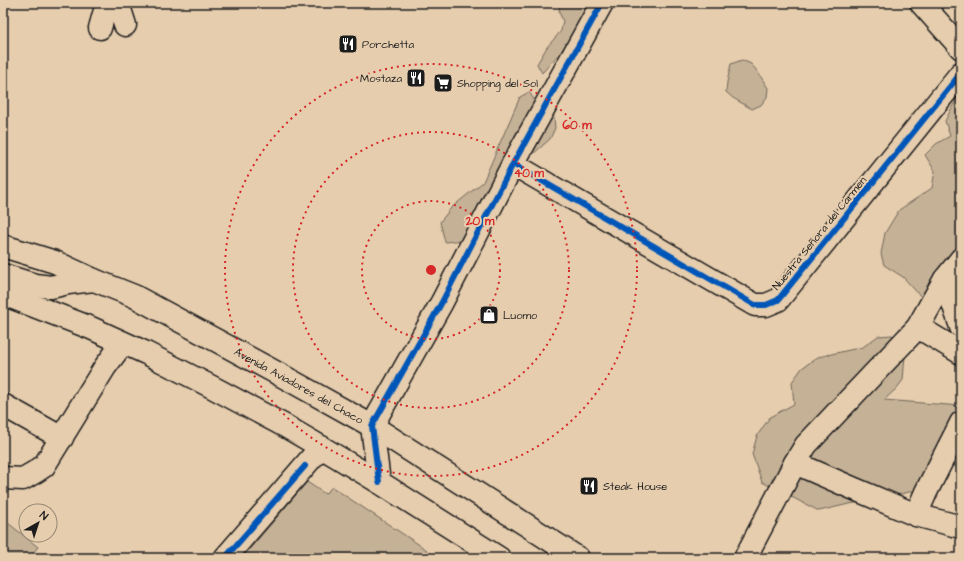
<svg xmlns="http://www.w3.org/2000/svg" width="964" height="561" viewBox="0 0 964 561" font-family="'Architects Daughter',sans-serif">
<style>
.green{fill:#c5b196;stroke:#706659}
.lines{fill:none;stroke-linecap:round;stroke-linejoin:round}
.minor-casing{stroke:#1c1c1c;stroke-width:25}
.highway-casing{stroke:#1c1c1c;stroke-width:25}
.minor{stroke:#e6cdae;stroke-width:22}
.highway{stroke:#e6cdae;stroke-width:22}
.cycleway-casing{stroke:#e6cdae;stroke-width:8}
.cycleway{stroke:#0057b8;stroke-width:6}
.ring{fill:none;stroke:#d62828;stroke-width:2;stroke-dasharray:2 4}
.labels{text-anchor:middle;stroke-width:4;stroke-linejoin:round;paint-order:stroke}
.poi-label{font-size:11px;fill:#1c1c1c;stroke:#e6cdae;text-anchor:start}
.street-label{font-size:11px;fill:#1c1c1c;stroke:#e6cdae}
.centre{fill:#d62828;stroke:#e6cdae;stroke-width:2}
.ring-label{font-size:12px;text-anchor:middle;font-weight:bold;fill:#d62828;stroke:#e6cdae;stroke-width:4;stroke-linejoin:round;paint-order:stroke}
</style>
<rect width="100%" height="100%" fill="#e6cdae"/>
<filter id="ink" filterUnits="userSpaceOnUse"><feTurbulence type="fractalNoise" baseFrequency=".025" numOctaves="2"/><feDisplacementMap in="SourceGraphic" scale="8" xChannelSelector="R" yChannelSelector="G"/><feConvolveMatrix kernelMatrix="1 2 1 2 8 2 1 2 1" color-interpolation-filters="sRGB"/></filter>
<g filter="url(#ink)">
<g class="green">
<path d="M 560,3 L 609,3 L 568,44 L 542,73 L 537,64 L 547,47 L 561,31 L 563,21 L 559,12 Z"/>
<path d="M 742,60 L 751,64 L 757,71 L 768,88 L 767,97 L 761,105 L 752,109 L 733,98 L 726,92 L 727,82 L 731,64 Z"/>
<path d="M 961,90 L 961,286 L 958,284 L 924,300 L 903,277 L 884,265 L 881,254 L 885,233 L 899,210 L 932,188 L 935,171 L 925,155 L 936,144 L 950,136 L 945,121 Z"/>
<path d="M 529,92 L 535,101 L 553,108 L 555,128 L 550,139 L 522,164 L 464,240 L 445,242 L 440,222 L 451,208 L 483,182 L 520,97 Z"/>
<path d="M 892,335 L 906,344 L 903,380 L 897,388 L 884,400 L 961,406 L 961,466 L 932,466 L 917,490 L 881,499 L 849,504 L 819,511 L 762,482 L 752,454 L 757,436 L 770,417 L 794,404 L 792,382 L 802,368 L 818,357 L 863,347 L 878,336 Z"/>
<path d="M 307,482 L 325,494 L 332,487 L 427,550 L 421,558 L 242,558 Z"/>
<path d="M 3,519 L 38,547 L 29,558 L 3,558 Z"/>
</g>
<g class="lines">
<defs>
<g id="minor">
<path d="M 118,3 L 125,25"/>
<path d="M 921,3 L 961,48"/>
<path d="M 100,28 L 107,3"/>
<path d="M 513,164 L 755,305 L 766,305 L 778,300 L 961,73"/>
<path d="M 961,259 L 945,279 L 918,327 L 961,353"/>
<path d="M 945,279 L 961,327"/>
<path d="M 3,405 L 62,438"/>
<path d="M 961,423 L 926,492 L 916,515 L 961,527"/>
<path d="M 795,463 L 850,487 L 916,515"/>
<path d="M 3,478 L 23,479 L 35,472 L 44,466 L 105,367 L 123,343"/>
<path d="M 379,482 L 372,426 L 442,302 L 513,164 L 602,3"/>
<path d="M 225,558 L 321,447"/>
<path d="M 745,558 L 795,463 L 806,445 L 918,327"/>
</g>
<g id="highway">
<path id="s1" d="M 3,246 L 55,262 L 94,280 L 134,296 L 286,378 L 372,426 L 578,558"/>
<path d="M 3,275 L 35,285 L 51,287 L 68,283 L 94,280"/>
<path d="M 3,294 L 91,328 L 146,353 L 212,387 L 285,426 L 321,447 L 379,482 L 499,558"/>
</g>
</defs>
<use href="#minor" class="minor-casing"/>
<use href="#highway" class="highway-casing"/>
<use href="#minor" class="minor"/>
<use href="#highway" class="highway"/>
<defs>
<g id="cycleway">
<path d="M 513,164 L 755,305 L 766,305 L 778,300 L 961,73"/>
<path d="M 379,482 L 372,426 L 442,302 L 513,164 L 602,3"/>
<path d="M 225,558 L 305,466"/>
</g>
</defs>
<use href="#cycleway" class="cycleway-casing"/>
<use href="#cycleway" class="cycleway"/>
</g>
</g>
<g class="ring">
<circle cx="431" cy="270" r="69"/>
<circle cx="431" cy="270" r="138"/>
<circle cx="431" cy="270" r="206"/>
</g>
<defs>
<symbol id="restaurant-square" viewBox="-11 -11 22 22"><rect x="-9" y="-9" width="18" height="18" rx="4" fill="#1c1c1c" stroke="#e6cdae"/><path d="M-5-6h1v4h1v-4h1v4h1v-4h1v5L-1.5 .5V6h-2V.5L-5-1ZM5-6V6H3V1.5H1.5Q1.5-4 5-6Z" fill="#fff"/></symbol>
<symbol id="supermarket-square" viewBox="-11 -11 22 22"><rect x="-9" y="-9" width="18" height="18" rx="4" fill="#1c1c1c" stroke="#e6cdae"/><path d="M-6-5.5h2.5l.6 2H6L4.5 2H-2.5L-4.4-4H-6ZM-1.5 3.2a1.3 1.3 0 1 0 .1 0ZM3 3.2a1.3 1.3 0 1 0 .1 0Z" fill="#fff"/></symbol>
<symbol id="shop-square" viewBox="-11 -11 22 22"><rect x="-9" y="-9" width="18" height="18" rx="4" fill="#1c1c1c" stroke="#e6cdae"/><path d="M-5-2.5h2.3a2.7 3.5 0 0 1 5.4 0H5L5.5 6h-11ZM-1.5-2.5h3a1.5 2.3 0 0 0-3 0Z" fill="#fff"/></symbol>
</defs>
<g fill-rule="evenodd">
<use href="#restaurant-square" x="337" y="33" width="22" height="22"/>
<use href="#restaurant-square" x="405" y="67" width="22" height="22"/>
<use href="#supermarket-square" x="432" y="72" width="22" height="22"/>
<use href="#shop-square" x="478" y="304" width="22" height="22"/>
<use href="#restaurant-square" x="578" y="475" width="22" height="22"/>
</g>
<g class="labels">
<g class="poi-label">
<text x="362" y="48">Porchetta</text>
<text x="402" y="82" text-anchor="end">Mostaza</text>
<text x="457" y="87">Shopping del Sol</text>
<text x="503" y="319">Luomo</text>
<text x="603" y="490">Steak House</text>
</g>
<g class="street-label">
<text transform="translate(819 233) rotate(-51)" y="4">Nuestra Señora del Carmen</text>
<text dy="4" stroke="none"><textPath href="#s1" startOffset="328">Avenida Aviadores del Chaco</textPath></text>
</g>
</g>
<circle cx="431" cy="270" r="6" class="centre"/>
<g class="ring-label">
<text x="577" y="129">60 m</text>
<text x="529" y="177">40 m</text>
<text x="480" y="225">20 m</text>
</g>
<rect width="964" height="561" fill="none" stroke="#e6cdae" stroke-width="16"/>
<rect x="8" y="8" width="948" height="545" fill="none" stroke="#1c1c1c" stroke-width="1.5" filter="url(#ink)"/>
<g transform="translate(38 523) rotate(39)"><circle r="19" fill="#e6cdae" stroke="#958674"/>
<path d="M0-3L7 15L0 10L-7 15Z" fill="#1c1c1c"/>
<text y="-6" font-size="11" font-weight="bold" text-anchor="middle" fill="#1c1c1c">N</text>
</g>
</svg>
